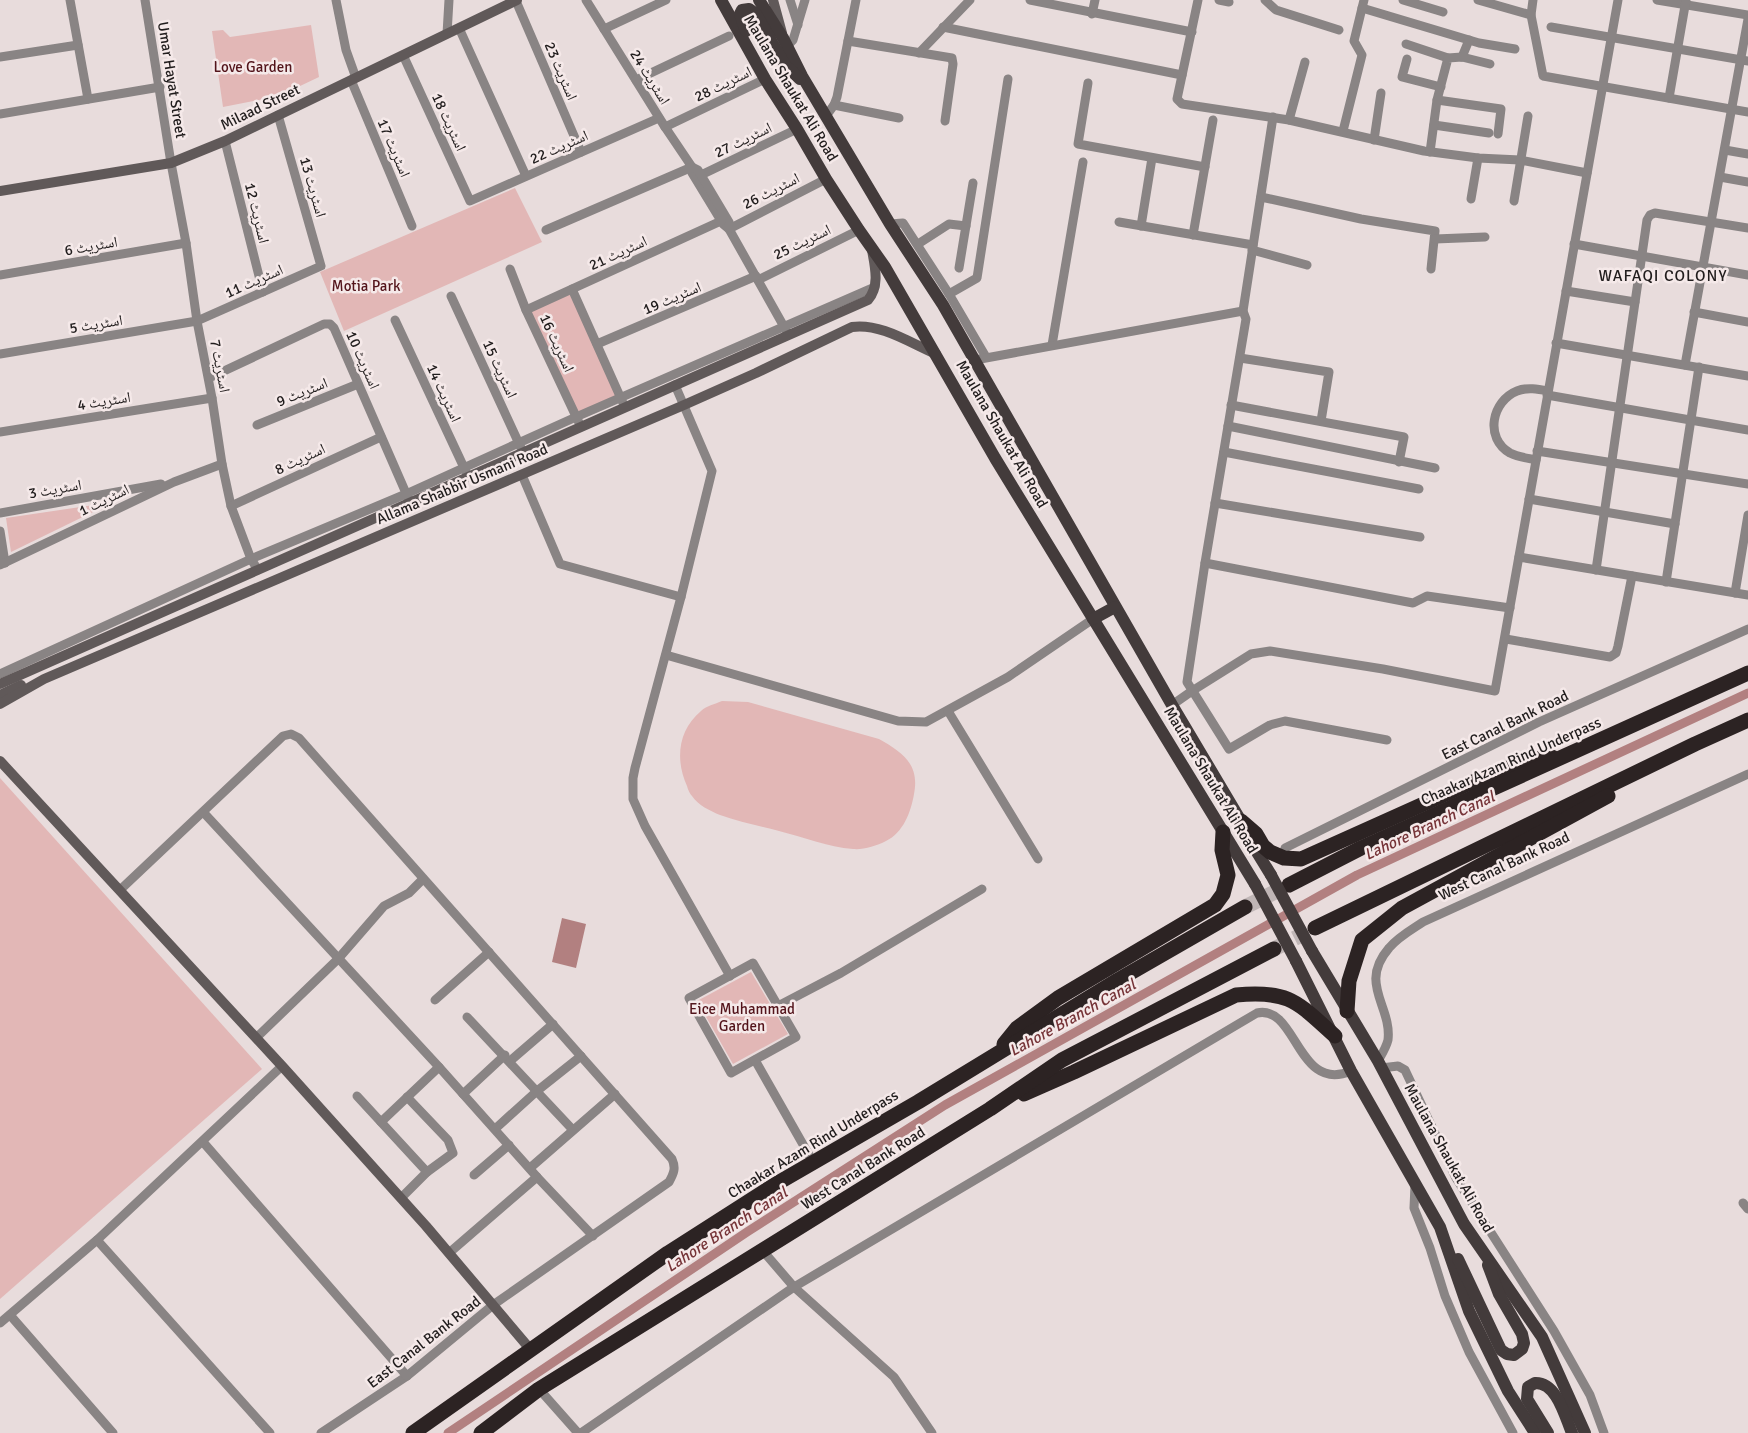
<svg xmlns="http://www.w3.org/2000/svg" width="1748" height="1433" viewBox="0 0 1748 1433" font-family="Signika,'Noto Naskh Arabic',sans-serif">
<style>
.green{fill:#e2b7b6}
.water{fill:#b28080}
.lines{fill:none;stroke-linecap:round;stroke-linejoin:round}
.canal{stroke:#b28080;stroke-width:9}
.highway-tunnel{stroke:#c0b6b6;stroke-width:15;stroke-dasharray:15 8;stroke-linecap:butt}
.street{stroke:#898484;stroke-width:9}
.secondary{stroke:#605959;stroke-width:10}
.primary{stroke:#433b3b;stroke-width:12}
.highway{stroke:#2c2323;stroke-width:15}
.primary-bridge{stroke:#433b3b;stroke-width:12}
.labels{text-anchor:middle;stroke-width:5;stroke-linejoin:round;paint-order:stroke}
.park-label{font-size:15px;fill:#53141b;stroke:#f5e9e9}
.street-label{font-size:15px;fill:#211d1d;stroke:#f5e9e9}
.neighbourhood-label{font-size:16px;letter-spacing:1px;fill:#211d1d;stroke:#f5e9e9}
.water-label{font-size:16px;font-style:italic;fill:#763438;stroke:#f5e9e9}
</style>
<rect width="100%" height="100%" fill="#e8dcdc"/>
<g class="green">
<path d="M 311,25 L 319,77 L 279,96 L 223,107 L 212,31 L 223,30 L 230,37 Z"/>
<path d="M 515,188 L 542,242 L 344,331 L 320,272 Z"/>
<path d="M 570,294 L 617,396 L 576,413 L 530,311 Z"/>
<path d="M 94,505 L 95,511 L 11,552 L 6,518 Z"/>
<path d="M 722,701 L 748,702 L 879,739 C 902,752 920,764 914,794 C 911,812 903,833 886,841 C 876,846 863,850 853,849 C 828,847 803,837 779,831 C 760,826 739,822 720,815 C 710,811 698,805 692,796 C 690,794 688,790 687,786 C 675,760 678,730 701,711 C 706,706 715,704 722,701 Z"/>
<path d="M 0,778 L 262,1069 L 0,1299 Z"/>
<path d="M 751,972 L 788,1034 L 733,1064 L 697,1001 Z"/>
</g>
<path class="water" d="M 562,918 L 586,924 L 576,968 L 552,962 Z"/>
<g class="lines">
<path class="canal" d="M 448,1433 L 747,1232 L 945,1105 L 1357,875 L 1748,693"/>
<g class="highway-tunnel">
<path d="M 1245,907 L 1289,885"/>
<path d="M 1274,949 L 1315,928"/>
</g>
<g class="street">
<path d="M 70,0 L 88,99"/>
<path d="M 145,0 L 171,163 L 186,243 L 197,321 L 212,398 L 222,464 L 231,506 L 251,559 L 258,570"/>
<path d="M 336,0 L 346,50 L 356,78"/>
<path d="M 586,0 L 665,127 L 692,167 L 692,173 L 723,224 L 729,229 L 787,332"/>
<path d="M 790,0 L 798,25"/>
<path d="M 1030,0 L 1192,32"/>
<path d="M 1198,0 L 1177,99 L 1182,104 L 1289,120 L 1424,151 L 1478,158 L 1520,160 L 1587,173"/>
<path d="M 1219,0 L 1229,2"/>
<path d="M 1265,0 L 1276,10 L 1339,30"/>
<path d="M 1403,0 L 1443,12"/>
<path d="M 1478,0 L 1531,15"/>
<path d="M 1533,0 L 1531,15 L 1543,76 L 1748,112"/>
<path d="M 1657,0 L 1748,15"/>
<path d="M 516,1 L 581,152"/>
<path d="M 1362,8 L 1479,43 L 1515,49"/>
<path d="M 1092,14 L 1095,0"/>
<path d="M 943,27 L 1182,75"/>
<path d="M 1551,27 L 1748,61"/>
<path d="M 459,28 L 526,176"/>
<path d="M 604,29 L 666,0"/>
<path d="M 447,34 L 449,0"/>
<path d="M 848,41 L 952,58 L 953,64 L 945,121"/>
<path d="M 1406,44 L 1448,58"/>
<path d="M 787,46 L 793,40 L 805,0"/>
<path d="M 919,53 L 970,0"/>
<path d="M 403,55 L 470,201 L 659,118"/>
<path d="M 0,57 L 78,45"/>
<path d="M 1462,57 L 1469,40"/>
<path d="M 1407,59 L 1402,77 L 1441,87"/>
<path d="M 351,80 L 412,226"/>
<path d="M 636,80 L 729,36"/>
<path d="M 1088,83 L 1078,144 L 1205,167"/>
<path d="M 1669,98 L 1686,0"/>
<path d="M 1437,100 L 1501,109 L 1498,134"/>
<path d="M 834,105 L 899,118"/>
<path d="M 0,114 L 160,87"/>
<path d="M 826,116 L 834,105 L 837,97 L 856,0"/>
<path d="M 1273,117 L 1243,311 L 1246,319 L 1205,563 L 1187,682 L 1229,749 L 1270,725 L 1285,721 L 1387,740"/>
<path d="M 1289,120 L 1305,62"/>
<path d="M 1434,125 L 1489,133"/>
<path d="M 665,127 L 765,79"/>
<path d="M 1343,131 L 1362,55 L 1354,41 L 1364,0"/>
<path d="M 1374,140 L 1381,93"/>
<path d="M 225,141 L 263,292"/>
<path d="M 1725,150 L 1748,154"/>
<path d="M 1430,152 L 1437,100 L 1448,58 L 1462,57 L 1490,64"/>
<path d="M 701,175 L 797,129"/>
<path d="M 1720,177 L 1748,182"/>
<path d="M 1261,197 L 1361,219 L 1435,231 L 1431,269"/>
<path d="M 1471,199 L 1478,158"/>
<path d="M 1514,201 L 1528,116"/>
<path d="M 1119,222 L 1253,245"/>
<path d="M 890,224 L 903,223 L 949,294 L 986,357"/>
<path d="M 1141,226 L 1152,158"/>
<path d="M 546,230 L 692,167 L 698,170 L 729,222 L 729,229 L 826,179"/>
<path d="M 1193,235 L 1213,120"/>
<path d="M 1435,239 L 1485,237"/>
<path d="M 918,244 L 949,224 L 966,226"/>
<path d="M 1574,244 L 1748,275"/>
<path d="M 1252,250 L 1307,265"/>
<path d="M 959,268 L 973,183"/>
<path d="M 510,269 L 526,310 L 581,427"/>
<path d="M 0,275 L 186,243"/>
<path d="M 758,280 L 859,230"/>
<path d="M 572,289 L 623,403"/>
<path d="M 1566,291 L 1635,302"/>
<path d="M 949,294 L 977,278 L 1008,79"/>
<path d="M 451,296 L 521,448"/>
<path d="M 526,310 L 721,221"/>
<path d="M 1694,312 L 1748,322"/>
<path d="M 395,320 L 467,474"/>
<path d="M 1556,343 L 1748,376"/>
<path d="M 597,344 L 756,276"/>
<path d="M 1052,345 L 1083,162"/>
<path d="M 0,354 L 197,321 L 321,266 L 278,115"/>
<path d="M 1240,358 L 1329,372 L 1321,421"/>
<path d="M 975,360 L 1243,311"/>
<path d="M 1685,365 L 1748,19"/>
<path d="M 209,378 L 324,324 L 330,324 L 334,328 L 409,500"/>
<path d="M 675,385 L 712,471 L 681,597 L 635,768 L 633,778 L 633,799 L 645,826 L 730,976"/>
<path d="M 1547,395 L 1748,430"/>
<path d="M 1231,405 L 1404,437 L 1399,462"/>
<path d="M 257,425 L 358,384"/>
<path d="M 1228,426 L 1435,468"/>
<path d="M 0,432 L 212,398"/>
<path d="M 1537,451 L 1748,484"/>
<path d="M 1224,452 L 1419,489"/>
<path d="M 1536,460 C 1527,458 1518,457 1510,453 C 1484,438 1492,401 1517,391 C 1527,387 1538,389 1548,391"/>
<path d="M 522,475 L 560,564 L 681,597"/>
<path d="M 1529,499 L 1675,524"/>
<path d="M 1215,503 L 1420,537"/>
<path d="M 231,506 L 381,437"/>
<path d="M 0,513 L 161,484"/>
<path d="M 0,531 L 5,563"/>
<path d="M 1519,557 L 1748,595"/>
<path d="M 1205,563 L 1413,603 L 1427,596 L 1510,608"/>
<path d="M 0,565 L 174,482 L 222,464"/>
<path d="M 1596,570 L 1647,220 L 1650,215 L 1655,213 L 1748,228"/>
<path d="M 1666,582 L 1699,367"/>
<path d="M 1735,593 L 1748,515"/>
<path d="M 1506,639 L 1610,657 L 1616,653 L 1618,646 L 1632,576"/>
<path d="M 666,655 L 898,721 L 926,722 L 1008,677 L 1093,619"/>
<path d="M 0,674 L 251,559 L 406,494 L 576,417 L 875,287"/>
<path d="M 1172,705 L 1192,691 L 1251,654 L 1270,651 L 1383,669 L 1495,691 L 1618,0"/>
<path d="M 948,711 L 1038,859"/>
<path d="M 204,813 L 439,1067 L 537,1177 L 593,1236"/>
<path d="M 1284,858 L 1285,848 L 1539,722 L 1748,629"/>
<path d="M 120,890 L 283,736 L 291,734 L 299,738 L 672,1159 C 676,1168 674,1173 669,1182 L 493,1305 L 407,1376 L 321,1433"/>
<path d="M 753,963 L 796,1037 L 731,1073 L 689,998 Z"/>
<path d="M 435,1000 L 489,952"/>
<path d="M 778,1006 L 841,973 L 982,889"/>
<path d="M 467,1017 L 573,1130"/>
<path d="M 256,1038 L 338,959 L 384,906 L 409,893 L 423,879"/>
<path d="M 755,1060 L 813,1162"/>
<path d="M 510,1061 L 553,1024"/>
<path d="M 1378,1061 C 1382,1054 1386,1048 1388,1040 C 1392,1006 1358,984 1389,948 C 1398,937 1411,930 1423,922 L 1748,774"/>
<path d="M 1381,1068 L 1398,1066 L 1405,1070 L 1456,1178 L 1554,1331 L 1590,1395 L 1604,1433"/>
<path d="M 463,1094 L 505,1055"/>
<path d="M 357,1096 L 427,1172 L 401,1198"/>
<path d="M 407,1097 L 448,1140 L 453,1153 L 427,1172"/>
<path d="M 381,1122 L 439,1067"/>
<path d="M 495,1129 L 537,1091 L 581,1056"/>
<path d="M 203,1142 L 407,1376"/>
<path d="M 530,1168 L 615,1094"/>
<path d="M 474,1175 L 509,1145"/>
<path d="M 1415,1185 L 1414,1208 L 1430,1248 L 1445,1296 L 1469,1352 L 1513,1433"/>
<path d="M 1743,1203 L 1748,1209"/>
<path d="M 97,1240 L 270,1433"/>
<path d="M 763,1251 L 794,1287 L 894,1377 L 932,1433"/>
<path d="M 449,1253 L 537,1177"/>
<path d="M 10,1315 L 113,1433"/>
<path d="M 0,1323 L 97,1240 L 282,1066"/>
<path d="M 539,1389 L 578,1433"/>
<path d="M 581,1433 L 794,1287 L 1257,1013 C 1297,1004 1297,1094 1351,1071"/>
</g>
<g class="secondary">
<path d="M 773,0 L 782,33"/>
<path d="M 0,191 L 171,163 L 225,141 L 517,0"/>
<path d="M 0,684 L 868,300 C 880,286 875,267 872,250"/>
<path d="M 0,695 L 21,685"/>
<path d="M 0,704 L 44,679 L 684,405 L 756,373 L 852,327 C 881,323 910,343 936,354"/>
<path d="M 0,761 L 282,1066 L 426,1226 L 530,1349"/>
</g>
<g class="primary">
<path d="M 721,0 L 765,79 L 797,129 L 826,179 L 859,230 L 885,267 L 995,458 L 1255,884"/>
<path d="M 759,0 L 783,38 L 802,76 L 890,224 L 943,305 L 1172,705 L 1241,821 L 1249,839 L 1271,875"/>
<path d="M 746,31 L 740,14 L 742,10 L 749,9 L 756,14 L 785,65 L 800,79"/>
<path d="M 1093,619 L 1115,607"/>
<path d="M 1312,951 L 1378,1061 L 1464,1224 L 1542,1337 L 1585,1433"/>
<path d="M 1296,961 L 1351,1071 L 1440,1227 L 1469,1311 L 1508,1391 L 1535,1433"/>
<path d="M 1458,1259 L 1501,1350 L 1507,1354 L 1514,1355 L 1522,1349 L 1524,1343 L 1522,1334 L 1499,1294 L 1488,1265"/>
<path d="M 1548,1433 L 1527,1399 L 1528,1387 L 1535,1383 C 1557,1382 1565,1417 1572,1433"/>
</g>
<g class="highway">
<path d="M 1241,821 L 1256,834 L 1263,846 L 1270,852 L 1284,858 L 1301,859 L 1468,784 L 1528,760 L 1552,757"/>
<path d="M 1289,885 L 1361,848 L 1434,815 L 1748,673"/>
<path d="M 1315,928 L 1695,744 L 1748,720"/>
<path d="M 1347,1011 L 1349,981 L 1362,940 L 1402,908 L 1608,796"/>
<path d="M 1004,1044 L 1017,1028 L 1058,998 L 1215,905 L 1223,894 L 1228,875 L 1222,850 L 1223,832"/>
<path d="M 1024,1094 L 1074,1072 L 1236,995 C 1290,990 1297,1002 1335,1036"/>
<path d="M 413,1433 L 668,1253 L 776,1184 L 918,1102 L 1118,980 L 1245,907"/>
<path d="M 481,1433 L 539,1389 L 990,1109 L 1062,1060 L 1274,949"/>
</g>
<g class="primary-bridge">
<path d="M 1271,875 L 1312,951"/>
<path d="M 1255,884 L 1296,961"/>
</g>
</g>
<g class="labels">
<g class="park-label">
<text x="253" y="72">Love Garden</text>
<text x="366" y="291">Motia Park</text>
<text x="742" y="1014">Eice Muhammad<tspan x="742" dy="17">Garden</tspan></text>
</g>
<g class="street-label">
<text transform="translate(561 71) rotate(67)" y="5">اسٹریٹ 23</text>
<text transform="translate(650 77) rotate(58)" y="5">اسٹریٹ 24</text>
<text transform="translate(172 80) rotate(81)" y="5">Umar Hayat Street</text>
<text transform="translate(723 84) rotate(-26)" y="5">اسٹریٹ 28</text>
<text transform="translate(791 88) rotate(59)" y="5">Maulana Shaukat Ali Road</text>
<text transform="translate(260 107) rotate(-26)" y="5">Milaad Street</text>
<text transform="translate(449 122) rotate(65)" y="5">اسٹریٹ 18</text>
<text transform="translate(743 140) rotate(-26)" y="5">اسٹریٹ 27</text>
<text transform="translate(559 147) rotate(-24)" y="5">اسٹریٹ 22</text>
<text transform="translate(394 148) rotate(67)" y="5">اسٹریٹ 17</text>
<text transform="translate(313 187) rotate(74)" y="5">اسٹریٹ 13</text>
<text transform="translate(771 191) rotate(-27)" y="5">اسٹریٹ 26</text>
<text transform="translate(257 213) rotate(76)" y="5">اسٹریٹ 12</text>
<text transform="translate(802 242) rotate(-26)" y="5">اسٹریٹ 25</text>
<text transform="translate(91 246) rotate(-10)" y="5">اسٹریٹ 6</text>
<text transform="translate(618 253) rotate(-25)" y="5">اسٹریٹ 21</text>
<text transform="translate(254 281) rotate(-24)" y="5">اسٹریٹ 11</text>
<text transform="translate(672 298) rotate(-23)" y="5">اسٹریٹ 19</text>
<text transform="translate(96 324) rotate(-9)" y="5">اسٹریٹ 5</text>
<text transform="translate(557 343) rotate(65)" y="5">اسٹریٹ 16</text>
<text transform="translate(363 360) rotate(66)" y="5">اسٹریٹ 10</text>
<text transform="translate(220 366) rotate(79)" y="5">اسٹریٹ 7</text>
<text transform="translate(500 369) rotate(65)" y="5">اسٹریٹ 15</text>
<text transform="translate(302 392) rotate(-22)" y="5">اسٹریٹ 9</text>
<text transform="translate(444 393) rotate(65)" y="5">اسٹریٹ 14</text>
<text transform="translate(104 401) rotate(-9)" y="5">اسٹریٹ 4</text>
<text transform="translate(1002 434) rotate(60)" y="5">Maulana Shaukat Ali Road</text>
<text transform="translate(300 459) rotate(-25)" y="5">اسٹریٹ 8</text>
<text transform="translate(462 484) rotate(-23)" y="5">Allama Shabbir Usmani Road</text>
<text transform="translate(55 489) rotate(-10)" y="5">اسٹریٹ 3</text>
<text transform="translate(104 500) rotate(-26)" y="5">اسٹریٹ 1</text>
<text transform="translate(1505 725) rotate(-26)" y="5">East Canal Bank Road</text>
<text transform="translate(1511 761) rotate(-24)" y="5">Chaakar Azam Rind Underpass</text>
<text transform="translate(1211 780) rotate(59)" y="5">Maulana Shaukat Ali Road</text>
<text transform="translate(1504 866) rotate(-25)" y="5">West Canal Bank Road</text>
<text transform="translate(813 1144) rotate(-31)" y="5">Chaakar Azam Rind Underpass</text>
<text transform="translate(1449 1158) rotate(61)" y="5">Maulana Shaukat Ali Road</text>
<text transform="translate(863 1168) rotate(-32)" y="5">West Canal Bank Road</text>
<text transform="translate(424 1342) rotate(-38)" y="5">East Canal Bank Road</text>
</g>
<g class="neighbourhood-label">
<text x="1663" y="281">WAFAQI COLONY</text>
</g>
<g class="water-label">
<text transform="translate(1429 825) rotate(-25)" y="6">Lahore Branch Canal</text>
<text transform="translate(1072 1017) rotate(-29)" y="6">Lahore Branch Canal</text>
<text transform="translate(726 1229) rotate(-33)" y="6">Lahore Branch Canal</text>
</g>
</g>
</svg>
